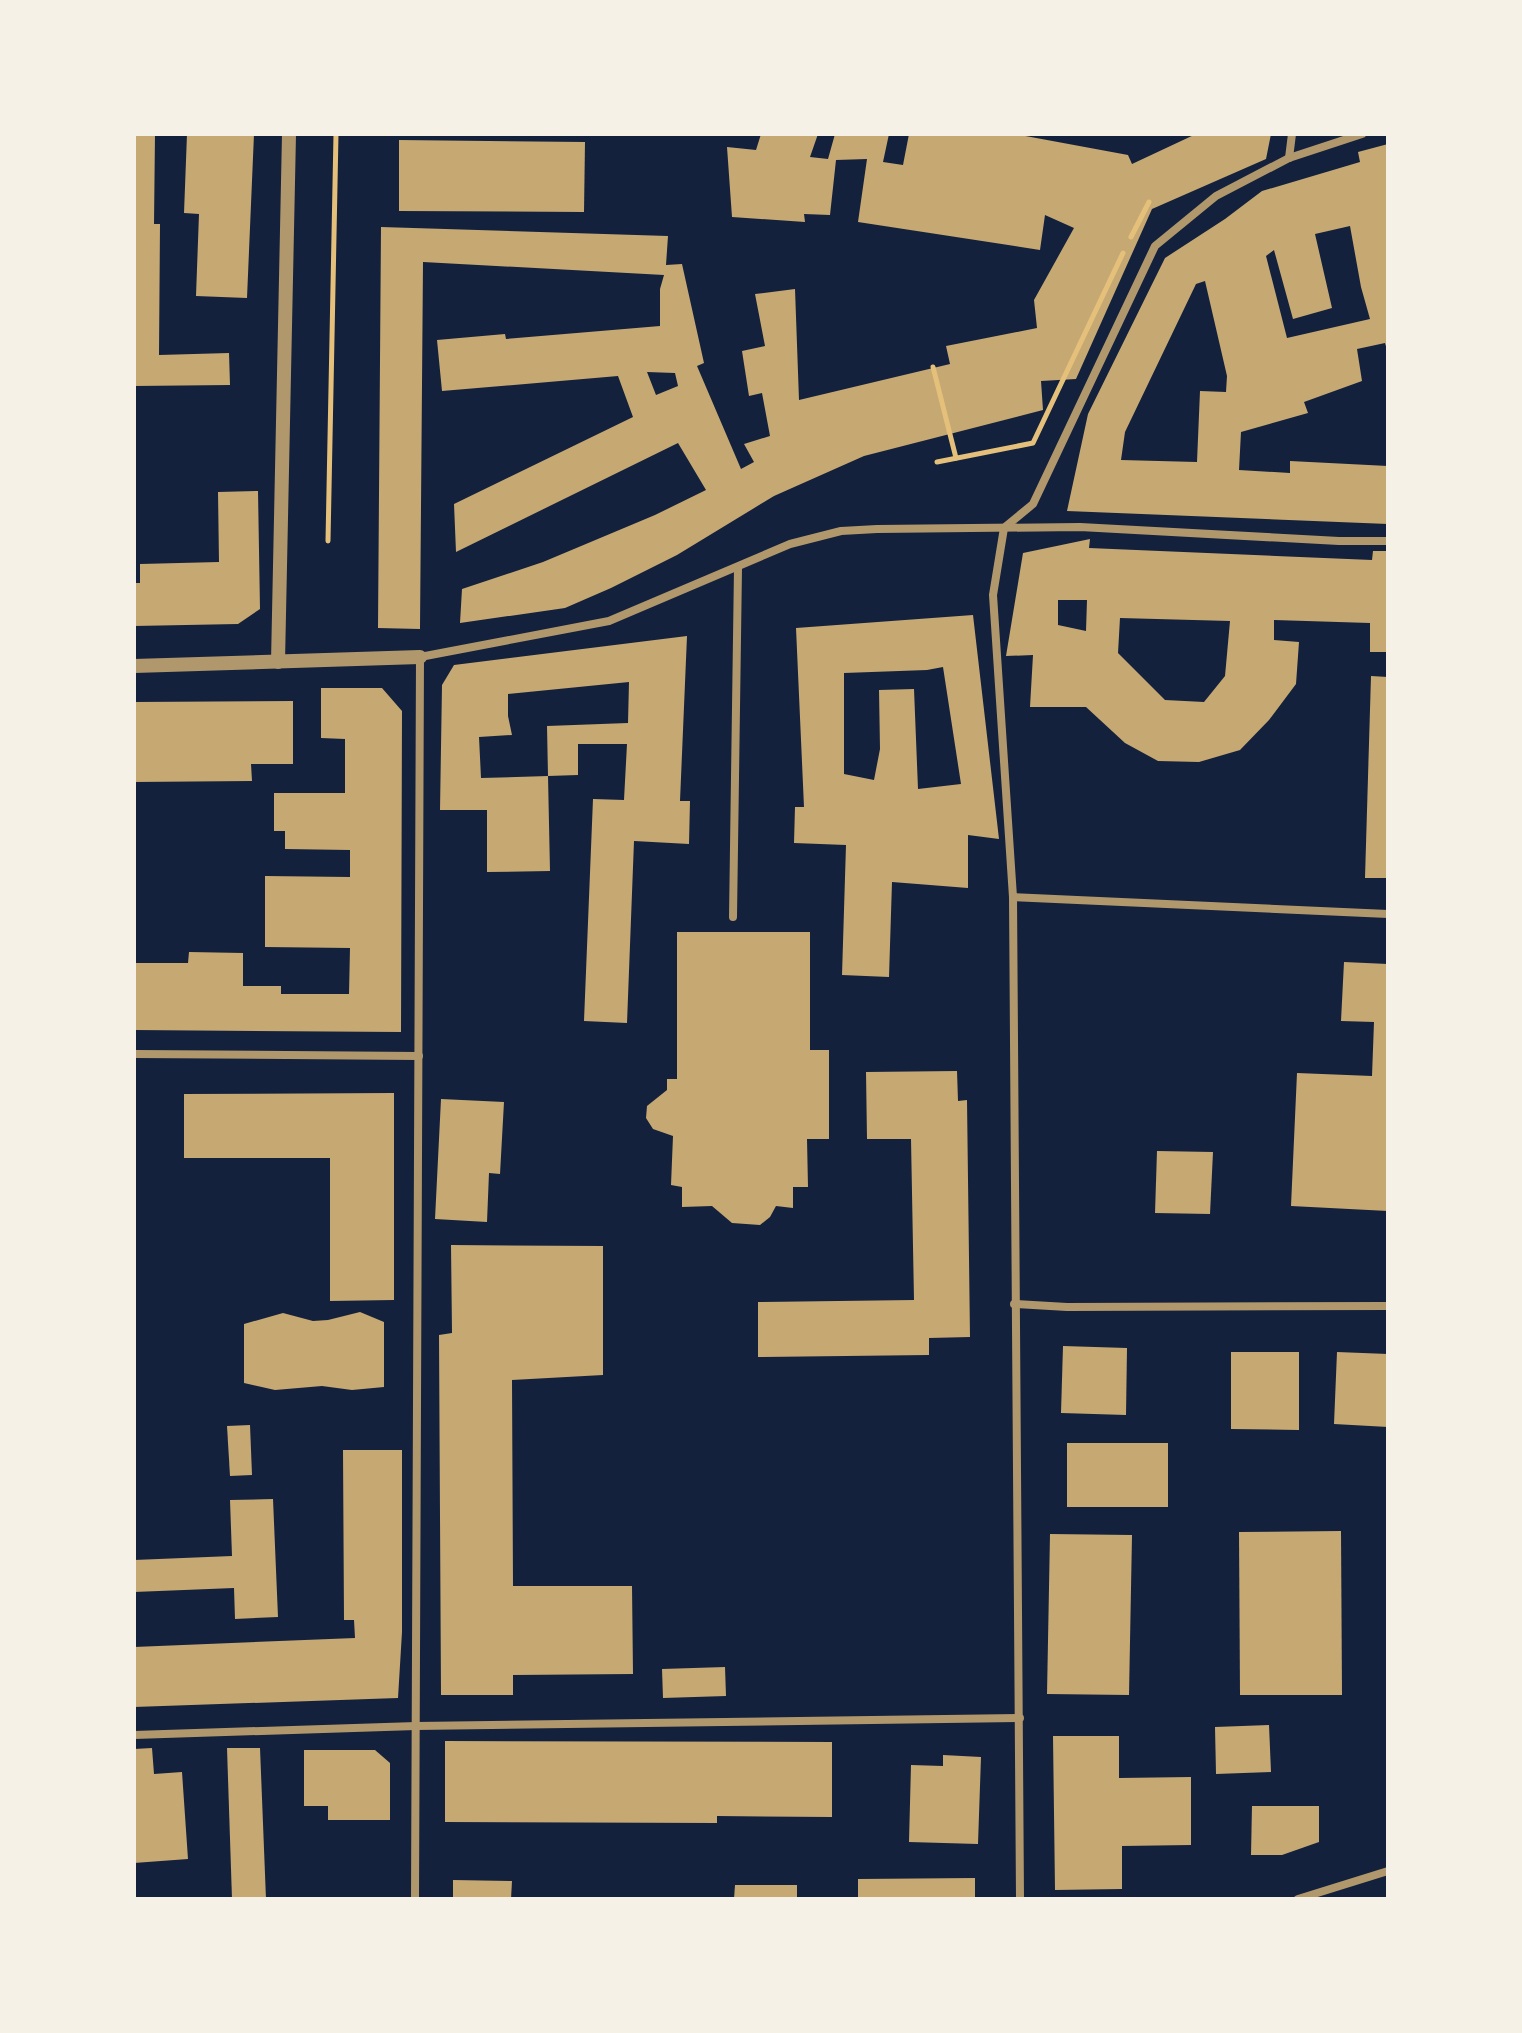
<svg xmlns="http://www.w3.org/2000/svg" width="1522" height="2033" viewBox="0 0 1522 2033" font-family="Mulish,sans-serif">
<style>
.building{fill:#c6a872;fill-rule:evenodd}
.lines{fill:none;stroke-linecap:round;stroke-linejoin:round}
.path{stroke:#e5c07b;stroke-width:5}
.minor{stroke:#b1986c;stroke-width:8}
.tertiary{stroke:#b1986c;stroke-width:14}
</style>
<rect width="100%" height="100%" fill="#14213d"/>
<g class="building">
<path d="M 134,134 L 155,134 L 154,224 L 160,224 L 159,355 L 229,353 L 230,385 L 134,386 Z"/>
<path d="M 187,134 L 254,134 L 247,298 L 196,296 L 199,214 L 184,213 Z"/>
<path d="M 761,134 L 818,134 L 810,157 L 828,159 L 835,134 L 889,134 L 883,162 L 903,165 L 909,134 L 1015,134 L 1128,155 L 1132,164 L 1196,134 L 1271,134 L 1266,159 L 1152,209 L 1076,379 L 1041,381 L 1043,410 L 864,456 L 774,496 L 677,555 L 611,588 L 565,608 L 460,623 L 462,589 L 543,562 L 655,515 L 706,490 L 678,443 L 456,552 L 454,504 L 633,417 L 618,376 L 442,391 L 437,340 L 505,334 L 506,339 L 660,326 L 660,289 L 664,275 L 423,262 L 420,629 L 378,628 L 381,227 L 668,236 L 666,265 L 682,264 L 704,363 L 697,366 L 741,469 L 754,462 L 744,444 L 770,436 L 762,393 L 749,396 L 742,351 L 765,346 L 755,294 L 795,289 L 799,400 L 950,364 L 946,346 L 1037,328 L 1034,300 L 1074,228 L 1045,215 L 1040,250 L 858,222 L 867,159 L 836,160 L 830,215 L 804,214 L 805,222 L 732,217 L 727,147 L 756,150 ZM 647,372 L 675,373 L 678,386 L 656,395 Z"/>
<path d="M 399,140 L 585,142 L 584,212 L 399,211 Z"/>
<path d="M 1388,144 L 1388,353 L 1385,343 L 1357,349 L 1362,381 L 1304,402 L 1308,413 L 1241,432 L 1239,470 L 1290,473 L 1290,461 L 1388,466 L 1388,524 L 1067,511 L 1088,414 L 1165,258 L 1225,219 L 1262,191 L 1360,162 L 1358,152 ZM 1350,226 L 1361,287 L 1370,319 L 1287,338 L 1266,256 L 1274,250 L 1293,319 L 1332,308 L 1315,234 ZM 1205,281 L 1227,376 L 1226,392 L 1200,391 L 1197,462 L 1121,460 L 1125,432 L 1196,284 Z"/>
<path d="M 258,491 L 260,609 L 238,624 L 134,626 L 134,583 L 140,583 L 140,564 L 219,562 L 218,492 Z"/>
<path d="M 1090,539 L 1089,548 L 1372,560 L 1373,551 L 1388,551 L 1388,652 L 1370,652 L 1370,623 L 1274,620 L 1274,640 L 1299,642 L 1296,684 L 1269,720 L 1240,750 L 1199,762 L 1158,761 L 1125,743 L 1086,707 L 1030,707 L 1033,655 L 1006,656 L 1023,553 ZM 1058,600 L 1087,600 L 1086,631 L 1058,625 ZM 1120,618 L 1230,621 L 1225,676 L 1204,702 L 1165,700 L 1118,653 Z"/>
<path d="M 973,615 L 999,839 L 968,835 L 968,888 L 892,882 L 889,977 L 842,975 L 846,845 L 794,843 L 795,807 L 804,807 L 796,628 ZM 943,667 L 961,784 L 918,789 L 914,689 L 879,690 L 880,749 L 874,780 L 844,774 L 844,673 L 927,670 Z"/>
<path d="M 687,636 L 680,801 L 690,801 L 689,844 L 634,841 L 627,1023 L 584,1021 L 593,799 L 624,800 L 627,744 L 578,744 L 578,775 L 548,776 L 547,726 L 628,723 L 629,682 L 508,694 L 508,716 L 512,735 L 479,737 L 481,778 L 548,776 L 550,871 L 487,872 L 487,810 L 440,810 L 442,685 L 454,665 Z"/>
<path d="M 1371,676 L 1388,677 L 1388,878 L 1365,878 Z"/>
<path d="M 321,688 L 382,688 L 402,711 L 401,1032 L 134,1030 L 134,963 L 188,963 L 189,952 L 243,953 L 243,986 L 281,986 L 281,994 L 349,994 L 350,948 L 265,947 L 265,876 L 350,877 L 350,850 L 285,849 L 285,831 L 274,831 L 274,793 L 345,793 L 345,739 L 321,738 Z"/>
<path d="M 293,701 L 293,764 L 251,764 L 252,781 L 134,782 L 134,702 Z"/>
<path d="M 677,932 L 810,932 L 810,1050 L 829,1050 L 829,1139 L 807,1139 L 808,1187 L 793,1187 L 793,1208 L 776,1206 L 770,1217 L 760,1225 L 732,1223 L 712,1206 L 682,1207 L 682,1187 L 671,1185 L 673,1136 L 653,1129 L 646,1118 L 647,1106 L 667,1090 L 667,1079 L 677,1079 Z"/>
<path d="M 1344,962 L 1388,964 L 1388,1211 L 1291,1206 L 1297,1073 L 1372,1076 L 1374,1022 L 1341,1021 Z"/>
<path d="M 957,1071 L 958,1101 L 967,1100 L 970,1337 L 929,1338 L 929,1355 L 758,1357 L 758,1302 L 914,1300 L 911,1139 L 867,1139 L 866,1072 Z"/>
<path d="M 394,1093 L 394,1300 L 330,1301 L 330,1158 L 184,1158 L 184,1094 Z"/>
<path d="M 441,1099 L 504,1102 L 500,1174 L 489,1173 L 487,1222 L 435,1219 Z"/>
<path d="M 1157,1151 L 1213,1152 L 1210,1214 L 1155,1213 Z"/>
<path d="M 451,1245 L 603,1246 L 603,1375 L 512,1380 L 513,1586 L 632,1586 L 633,1674 L 513,1675 L 513,1695 L 441,1695 L 439,1335 L 452,1333 Z"/>
<path d="M 360,1312 L 384,1322 L 384,1387 L 352,1390 L 322,1386 L 275,1390 L 244,1383 L 244,1324 L 283,1313 L 313,1321 L 328,1320 Z"/>
<path d="M 1063,1346 L 1127,1348 L 1126,1415 L 1061,1413 Z"/>
<path d="M 1231,1352 L 1299,1352 L 1299,1430 L 1231,1429 Z"/>
<path d="M 1337,1352 L 1388,1354 L 1388,1427 L 1334,1424 Z"/>
<path d="M 250,1425 L 252,1475 L 230,1476 L 227,1426 Z"/>
<rect x="1067" y="1443" width="101" height="64"/>
<path d="M 343,1450 L 402,1450 L 402,1632 L 398,1698 L 134,1707 L 134,1647 L 355,1638 L 354,1620 L 344,1620 Z"/>
<path d="M 273,1499 L 278,1617 L 235,1619 L 234,1588 L 134,1592 L 134,1560 L 232,1556 L 230,1500 Z"/>
<path d="M 1341,1531 L 1342,1695 L 1240,1695 L 1239,1532 Z"/>
<path d="M 1050,1534 L 1132,1535 L 1129,1695 L 1047,1694 Z"/>
<path d="M 725,1667 L 726,1696 L 663,1698 L 662,1669 Z"/>
<path d="M 1269,1725 L 1271,1772 L 1216,1774 L 1215,1727 Z"/>
<path d="M 1053,1736 L 1119,1736 L 1119,1778 L 1191,1777 L 1191,1845 L 1122,1846 L 1122,1889 L 1055,1890 Z"/>
<path d="M 445,1741 L 832,1742 L 832,1817 L 717,1816 L 717,1823 L 445,1822 Z"/>
<path d="M 152,1748 L 154,1774 L 182,1772 L 188,1859 L 134,1863 L 134,1749 Z"/>
<path d="M 227,1748 L 260,1748 L 266,1899 L 232,1899 Z"/>
<path d="M 304,1750 L 375,1750 L 390,1763 L 390,1820 L 328,1820 L 328,1806 L 304,1806 Z"/>
<path d="M 943,1755 L 981,1757 L 978,1844 L 909,1842 L 911,1765 L 943,1766 Z"/>
<path d="M 1252,1806 L 1319,1806 L 1319,1842 L 1282,1855 L 1251,1855 Z"/>
<path d="M 975,1878 L 975,1899 L 858,1899 L 858,1879 Z"/>
<path d="M 453,1880 L 512,1881 L 511,1899 L 453,1899 Z"/>
<path d="M 735,1885 L 797,1885 L 797,1899 L 734,1899 Z"/>
</g>
<g class="lines">
<g class="path">
<path d="M 1131,237 L 1149,202"/>
<path d="M 933,367 L 956,458"/>
<path d="M 937,462 L 1033,443 L 1123,253"/>
<path d="M 328,541 L 336,134"/>
</g>
<g class="minor">
<path d="M 1289,158 L 1292,134"/>
<path d="M 1005,527 L 1033,504 L 1155,246 L 1216,196 L 1289,158 L 1362,134"/>
<path d="M 1004,528 L 993,595 L 1013,897 L 1020,1899"/>
<path d="M 1013,897 L 1388,914"/>
<path d="M 733,917 L 738,568"/>
<path d="M 134,1054 L 419,1056"/>
<path d="M 1014,1304 L 1067,1307 L 1388,1306"/>
<path d="M 134,1735 L 416,1726 L 1020,1718"/>
<path d="M 415,1899 L 420,657 L 609,621 L 790,544 L 841,531 L 877,529 L 1080,527 L 1339,541 L 1388,541"/>
<path d="M 1298,1899 L 1388,1871"/>
</g>
<g class="tertiary">
<path d="M 278,662 L 289,134"/>
<path d="M 134,666 L 420,657"/>
</g>
</g>
<rect width="1522" height="2033" fill="none" stroke="#f6f1e7" stroke-width="272"/>
</svg>
